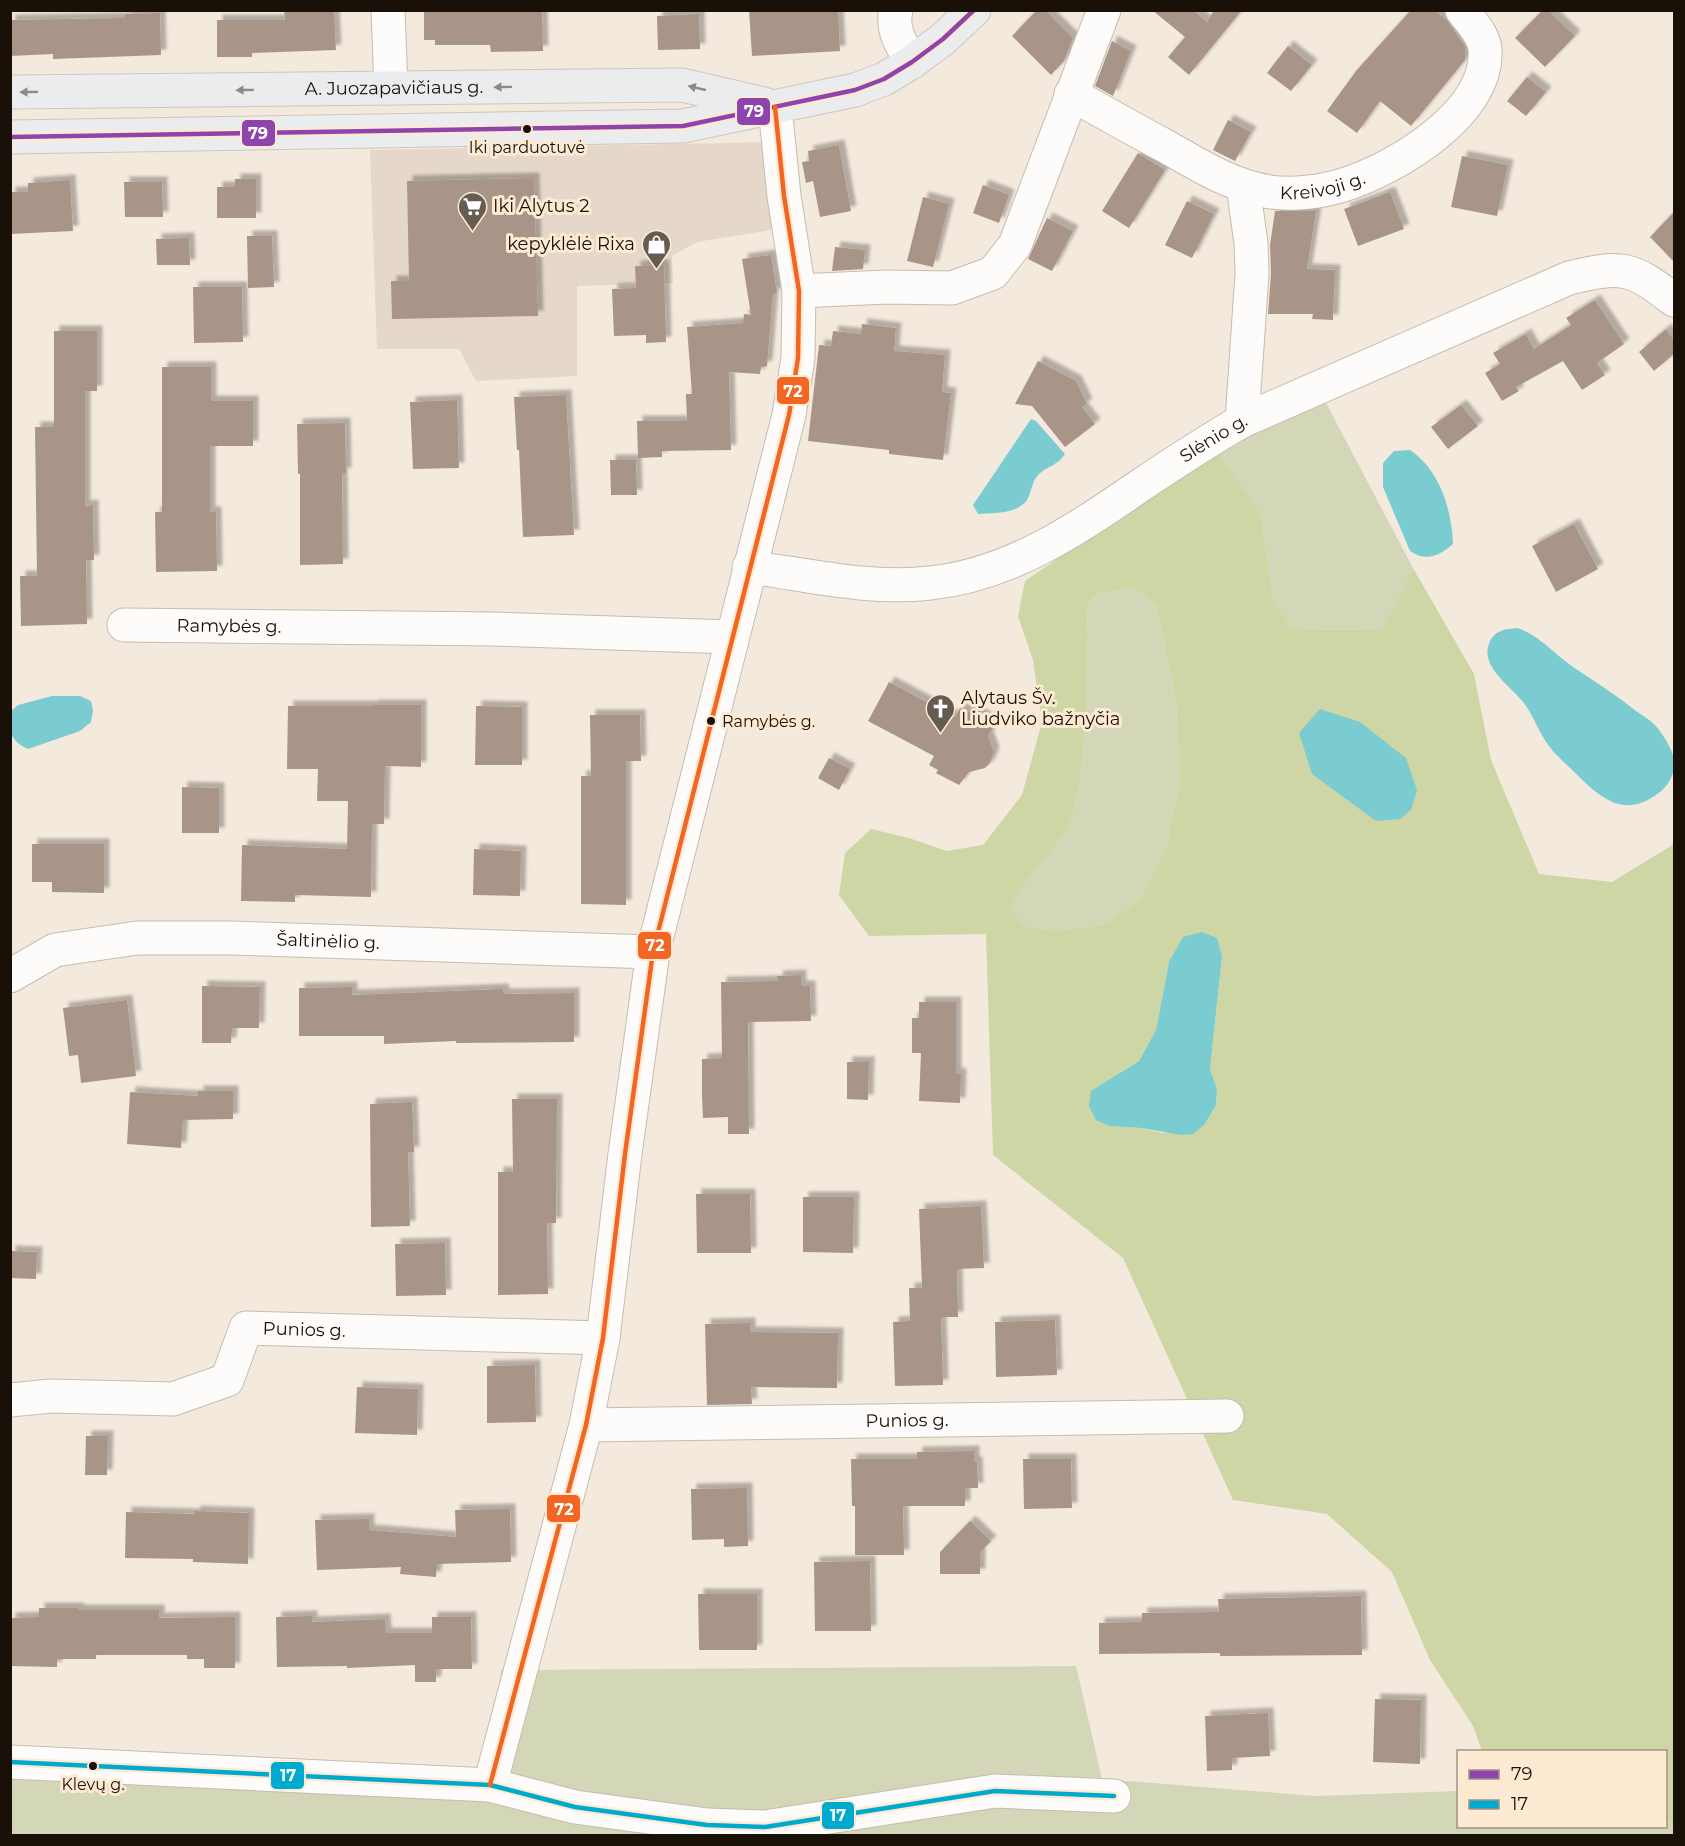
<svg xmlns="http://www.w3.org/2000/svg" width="1685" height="1846" viewBox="0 0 1685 1846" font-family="Montserrat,sans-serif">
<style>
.commercial{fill:#e5d7c9}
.green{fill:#d3d6b7}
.forest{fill:#ced6a5;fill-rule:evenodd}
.water{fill:#7bccd0}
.building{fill:#a89588;filter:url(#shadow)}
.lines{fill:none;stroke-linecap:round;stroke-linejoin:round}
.minor-casing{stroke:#c5bcb1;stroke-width:35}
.major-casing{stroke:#cdc7c1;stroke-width:35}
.minor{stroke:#fdfcfa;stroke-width:33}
.major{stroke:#eaeced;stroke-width:33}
.bus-1-casing{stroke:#feead3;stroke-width:9}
.bus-2-casing{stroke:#feead3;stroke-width:9}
.bus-3-casing{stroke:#feead3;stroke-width:9}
.bus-1{stroke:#8e44ad;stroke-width:4.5}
.bus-2{stroke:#00a9ce;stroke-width:4.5}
.bus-3{stroke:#f26522;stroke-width:4.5}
.oneway{fill:#8c8986}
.bus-dot{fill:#191107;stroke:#feead3;stroke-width:2}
.labels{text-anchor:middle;stroke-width:6;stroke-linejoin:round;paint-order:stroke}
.bus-label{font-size:16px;fill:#191107;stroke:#feead3}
.street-label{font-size:18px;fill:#191107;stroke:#feead3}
.poi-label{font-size:18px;fill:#191107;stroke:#feead3;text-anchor:start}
.line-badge{stroke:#feead3;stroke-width:2}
.badge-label{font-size:16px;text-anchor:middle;font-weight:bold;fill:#fff}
</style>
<defs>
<filter id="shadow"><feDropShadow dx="5.5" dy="-5.5" stdDeviation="1.5" flood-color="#0004"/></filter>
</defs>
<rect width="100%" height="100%" fill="#f4e9dd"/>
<path class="commercial" d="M 773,142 L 771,230 L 697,242 L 672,256 L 673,283 L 577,286 L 577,376 L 476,381 L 459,349 L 377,349 L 370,150 Z"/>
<g class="green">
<path d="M 1326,403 L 1413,568 L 1381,630 L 1291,629 L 1273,596 L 1260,511 L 1217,450 Z"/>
<path d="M 1134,588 L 1156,604 L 1176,702 L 1180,781 L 1167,844 L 1140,900 L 1101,925 L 1056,931 L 1022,925 L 1010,907 C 1023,876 1052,855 1069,826 C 1074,817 1074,804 1077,795 C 1090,731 1085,668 1088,603 L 1099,593 Z"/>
<path d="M 1076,1666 L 1102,1779 L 1316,1796 L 1458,1791 L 1458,1826 L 1666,1826 L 1666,1820 L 1674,1823 L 1674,1836 L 11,1836 L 11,1762 L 490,1785 L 501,1670 Z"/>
</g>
<path class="forest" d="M 1217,450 L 1260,511 L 1273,596 L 1291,629 L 1381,630 L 1413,568 L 1474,674 L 1491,760 L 1539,874 L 1612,882 L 1674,844 L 1674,1823 L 1666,1820 L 1666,1752 L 1482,1751 L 1473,1726 L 1430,1660 L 1392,1572 L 1327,1514 L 1233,1500 L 1123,1258 L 993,1155 L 986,934 L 869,936 L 839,895 L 845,853 L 871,829 L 909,838 L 947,851 L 983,845 L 1022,795 L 1042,722 L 1033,660 L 1018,616 L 1025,581 ZM 1134,588 L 1156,604 L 1176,702 L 1180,781 L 1167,844 L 1140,900 L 1101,925 L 1056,931 L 1022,925 L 1011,907 C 1023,876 1052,855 1069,826 C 1074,817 1074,804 1077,795 C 1090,731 1085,668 1088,603 L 1099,593 ZM 1222,957 L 1210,1069 L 1217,1089 L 1216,1105 L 1205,1124 L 1162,1133 L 1141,1128 L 1110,1126 L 1121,1072 L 1139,1061 L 1156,1030 L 1169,962 Z"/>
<g class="water">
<path d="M 1031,419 L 1036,421 L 1065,454 C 1058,465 1048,466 1039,474 C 1031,482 1032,492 1027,500 C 1018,514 993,513 978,514 L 973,505 Z"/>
<path d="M 1410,450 C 1440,470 1452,511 1453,544 C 1439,556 1426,562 1410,551 L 1383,487 L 1383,463 L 1394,451 Z"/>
<path d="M 1518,628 C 1541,637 1553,653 1573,667 C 1594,681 1616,695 1636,711 C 1642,715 1650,720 1655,725 C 1662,733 1673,749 1674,760 C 1676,772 1669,785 1660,792 C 1621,823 1596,793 1568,766 C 1563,761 1557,756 1552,750 C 1540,736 1535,718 1524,703 C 1512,687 1480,667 1489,644 C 1494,630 1505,629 1518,628 Z"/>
<path d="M 52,696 L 80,696 L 91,701 L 93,710 L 91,722 L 80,731 L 28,749 C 8,740 10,730 11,711 L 18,705 Z"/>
<path d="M 1320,709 L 1360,722 L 1406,758 L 1417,790 L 1411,810 L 1400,819 L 1376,821 L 1312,774 L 1299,733 Z"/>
<path d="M 1202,932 L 1217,938 L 1222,957 L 1210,1069 L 1217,1089 L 1216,1105 L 1205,1124 L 1193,1134 L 1181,1135 L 1141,1128 L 1110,1126 L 1096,1120 L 1089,1106 L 1091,1091 L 1139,1061 L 1156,1030 L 1169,962 L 1183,937 Z"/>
</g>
<g class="building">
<path d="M 284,10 L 334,10 L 336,50 L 252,53 L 252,57 L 217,57 L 217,20 L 285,20 Z"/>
<path d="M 434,10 L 542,10 L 543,51 L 491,52 L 490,45 L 435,45 L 435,40 L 424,40 L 424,11 Z"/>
<path d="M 749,10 L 838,10 L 840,51 L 752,56 Z"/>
<path d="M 1037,10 L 1045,10 L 1073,38 L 1064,61 L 1051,75 L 1012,36 Z"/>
<path d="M 1152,10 L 1193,10 L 1207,22 L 1214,10 L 1242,10 L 1189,75 L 1168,57 L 1185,37 Z"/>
<path d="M 1411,10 L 1434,10 L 1447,20 L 1465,46 L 1465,60 L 1411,126 L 1380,101 L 1357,133 L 1327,111 L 1356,71 Z"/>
<path d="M 1543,10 L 1548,10 L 1575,36 L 1545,67 L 1515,38 Z"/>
<path d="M 160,13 L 161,55 L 53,59 L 53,54 L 10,56 L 10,20 L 125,18 L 125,14 Z"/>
<path d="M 699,14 L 700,49 L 658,50 L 657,16 Z"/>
<path d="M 1112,41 L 1131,51 L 1113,96 L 1095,86 Z"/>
<path d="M 1288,46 L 1312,65 L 1291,91 L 1267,73 Z"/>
<path d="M 1527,77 L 1546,92 L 1526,116 L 1507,101 Z"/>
<path d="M 1228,120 L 1251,132 L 1235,161 L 1213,150 Z"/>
<path d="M 839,145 L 851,211 L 820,217 L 813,181 L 806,183 L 802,162 L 809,161 L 808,151 Z"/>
<path d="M 1138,153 L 1165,170 L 1129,228 L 1102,211 Z"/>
<path d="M 1462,156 L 1508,165 L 1497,216 L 1451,207 Z"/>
<path d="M 534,178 L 538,316 L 392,319 L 391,281 L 409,281 L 407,181 Z"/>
<path d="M 235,179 L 256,179 L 256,218 L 217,218 L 217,187 L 235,187 Z"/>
<path d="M 70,180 L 73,231 L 10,234 L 10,192 L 28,192 L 28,183 Z"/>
<path d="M 124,182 L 162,182 L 163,217 L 125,217 Z"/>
<path d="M 983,185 L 1009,195 L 999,223 L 973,213 Z"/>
<path d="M 1390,192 L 1404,229 L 1358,246 L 1344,209 Z"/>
<path d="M 923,197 L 949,204 L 933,267 L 907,261 Z"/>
<path d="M 1187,201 L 1214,214 L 1192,258 L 1165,245 Z"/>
<path d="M 1275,211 L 1316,211 L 1307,269 L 1335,270 L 1333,320 L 1312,319 L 1313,314 L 1268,314 L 1271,274 L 1270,245 Z"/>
<path d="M 1674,212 L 1674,262 L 1650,237 Z"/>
<path d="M 1047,218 L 1073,231 L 1052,271 L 1028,259 Z"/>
<path d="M 247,236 L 272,236 L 274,287 L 248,288 Z"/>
<path d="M 189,238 L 190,265 L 157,265 L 156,239 Z"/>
<path d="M 835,247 L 865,250 L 863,269 L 832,271 Z"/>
<path d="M 771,255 L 777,293 L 773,294 L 767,366 L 761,367 L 760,374 L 729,372 L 731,450 L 662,451 L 662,457 L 638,458 L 637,421 L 687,421 L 686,394 L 692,394 L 687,327 L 743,323 L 744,314 L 751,315 L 742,259 Z"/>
<path d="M 664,265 L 666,342 L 646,343 L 646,335 L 614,336 L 612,289 L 636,288 L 635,266 Z"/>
<path d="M 193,287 L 242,287 L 243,342 L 194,343 Z"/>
<path d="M 1595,300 L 1624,344 L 1597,363 L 1605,375 L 1582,390 L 1563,361 L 1516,387 L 1519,391 L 1502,401 L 1485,373 L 1500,364 L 1493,353 L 1526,334 L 1534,349 L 1571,325 L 1566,318 Z"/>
<path d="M 862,324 L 896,328 L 894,351 L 945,355 L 942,392 L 951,393 L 943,460 L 889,454 L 889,450 L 808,441 L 819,345 L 831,346 L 833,331 L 861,334 Z"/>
<path d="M 1666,329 L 1674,340 L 1674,354 L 1654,371 L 1639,352 Z"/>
<path d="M 54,331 L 97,331 L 97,391 L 85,391 L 85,506 L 93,505 L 94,560 L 86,560 L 87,624 L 21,626 L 20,576 L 37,576 L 35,427 L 54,427 Z"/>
<path d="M 1038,361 L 1076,381 L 1087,404 L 1082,407 L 1095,424 L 1065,447 L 1032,406 L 1015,404 Z"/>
<path d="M 162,367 L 211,367 L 211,401 L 253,401 L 253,446 L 210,446 L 210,512 L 216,512 L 217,571 L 156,572 L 155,512 L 162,512 Z"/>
<path d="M 566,395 L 574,535 L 523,537 L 519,450 L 517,450 L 514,397 Z"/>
<path d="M 457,400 L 459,468 L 413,469 L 410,402 Z"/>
<path d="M 1461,405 L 1478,426 L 1448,449 L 1431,427 Z"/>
<path d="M 345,423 L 346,473 L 342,473 L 343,564 L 300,565 L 300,474 L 298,474 L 297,424 Z"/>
<path d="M 610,460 L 636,460 L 637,495 L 611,495 Z"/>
<path d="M 1574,524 L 1598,569 L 1556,592 L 1532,546 Z"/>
<path d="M 889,682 L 955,717 L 960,708 L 969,712 L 970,709 L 991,720 L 992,729 L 988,736 L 994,752 L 990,763 L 985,768 L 969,772 L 959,785 L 936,773 L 938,770 L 929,765 L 934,756 L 868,721 Z"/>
<path d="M 373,705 L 421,705 L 421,767 L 385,766 L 384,824 L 372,824 L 371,897 L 295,895 L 295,902 L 241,901 L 242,845 L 347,849 L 348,801 L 317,801 L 318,769 L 287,769 L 288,706 L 373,706 Z"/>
<path d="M 476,706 L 522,707 L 522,765 L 475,765 Z"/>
<path d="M 590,715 L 640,715 L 641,761 L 626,761 L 626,905 L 581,904 L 581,776 L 591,776 Z"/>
<path d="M 829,758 L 850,769 L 839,790 L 818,778 Z"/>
<path d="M 182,787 L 219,788 L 219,833 L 182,833 Z"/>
<path d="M 32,844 L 104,844 L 104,893 L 52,892 L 52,882 L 32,882 Z"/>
<path d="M 474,849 L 521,851 L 520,896 L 473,895 Z"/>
<path d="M 801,975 L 801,986 L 810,986 L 811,1021 L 748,1022 L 749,1134 L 728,1134 L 728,1117 L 703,1118 L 702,1096 L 702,1059 L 722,1058 L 721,982 L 778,981 L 777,976 Z"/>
<path d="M 202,986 L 260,987 L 259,1028 L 232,1028 L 231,1043 L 202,1043 Z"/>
<path d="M 352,987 L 352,995 L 503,989 L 504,994 L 574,993 L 574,1042 L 456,1043 L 456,1041 L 384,1044 L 384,1036 L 299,1036 L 299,988 Z"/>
<path d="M 127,1000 L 136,1076 L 81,1083 L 78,1055 L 69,1056 L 63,1008 Z"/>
<path d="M 919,1002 L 956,1002 L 956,1073 L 961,1074 L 960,1103 L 919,1101 L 921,1053 L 912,1053 L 912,1018 L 919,1018 Z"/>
<path d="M 847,1062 L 869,1062 L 868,1100 L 847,1099 Z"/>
<path d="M 198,1091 L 233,1091 L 233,1119 L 183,1120 L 181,1148 L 127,1144 L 130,1092 L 198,1096 Z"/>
<path d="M 512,1099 L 557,1099 L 556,1223 L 547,1223 L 548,1294 L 498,1295 L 498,1172 L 513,1172 Z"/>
<path d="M 412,1102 L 414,1152 L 408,1152 L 410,1226 L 371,1227 L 370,1104 Z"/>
<path d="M 696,1194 L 750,1194 L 751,1253 L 697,1253 Z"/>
<path d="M 803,1197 L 854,1197 L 853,1253 L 803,1252 Z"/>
<path d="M 981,1206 L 984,1268 L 957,1269 L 958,1317 L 941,1317 L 943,1385 L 895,1386 L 893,1322 L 910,1321 L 909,1288 L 922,1288 L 919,1209 Z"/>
<path d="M 445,1243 L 446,1295 L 396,1296 L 395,1244 Z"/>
<path d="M 10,1251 L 37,1252 L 36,1279 L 10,1278 Z"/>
<path d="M 1055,1320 L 1057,1375 L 996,1377 L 995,1322 Z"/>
<path d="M 750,1323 L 750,1332 L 838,1333 L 837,1388 L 751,1387 L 752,1404 L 707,1405 L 705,1324 Z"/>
<path d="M 535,1365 L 536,1422 L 487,1423 L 487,1366 Z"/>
<path d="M 357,1387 L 418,1389 L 417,1435 L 355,1433 Z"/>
<path d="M 86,1436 L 108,1436 L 107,1475 L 85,1475 Z"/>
<path d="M 974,1451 L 974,1462 L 977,1462 L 978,1488 L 965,1488 L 965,1506 L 903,1506 L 904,1555 L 855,1555 L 855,1506 L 852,1506 L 851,1459 L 917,1459 L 917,1452 Z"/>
<path d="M 1023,1459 L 1071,1459 L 1072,1508 L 1024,1509 Z"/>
<path d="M 747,1488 L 748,1546 L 724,1547 L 724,1539 L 692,1540 L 691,1489 Z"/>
<path d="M 510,1509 L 511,1562 L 437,1564 L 436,1577 L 400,1574 L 401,1567 L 317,1570 L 315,1520 L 369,1519 L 369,1530 L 456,1537 L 455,1510 Z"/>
<path d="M 195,1511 L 249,1513 L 248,1564 L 193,1562 L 193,1559 L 125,1558 L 126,1512 L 195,1514 Z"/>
<path d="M 970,1521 L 991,1541 L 980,1552 L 980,1574 L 940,1574 L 940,1552 Z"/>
<path d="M 870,1561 L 871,1631 L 815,1631 L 814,1562 Z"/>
<path d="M 698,1594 L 757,1594 L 757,1650 L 699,1650 Z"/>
<path d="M 1361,1596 L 1362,1655 L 1220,1656 L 1220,1653 L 1099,1654 L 1099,1623 L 1142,1622 L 1142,1613 L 1219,1612 L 1218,1599 Z"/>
<path d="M 39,1608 L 78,1608 L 78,1610 L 159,1610 L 159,1618 L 235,1617 L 235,1668 L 204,1668 L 204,1659 L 187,1659 L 187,1655 L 96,1655 L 96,1659 L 57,1659 L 57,1667 L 10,1666 L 10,1618 L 39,1617 Z"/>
<path d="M 312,1616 L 312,1622 L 385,1619 L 386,1633 L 432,1633 L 432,1617 L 471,1617 L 472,1669 L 436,1669 L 436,1682 L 415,1682 L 415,1665 L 347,1668 L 347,1666 L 277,1667 L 276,1617 Z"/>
<path d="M 1375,1699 L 1421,1700 L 1420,1764 L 1373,1762 Z"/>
<path d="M 1268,1713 L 1270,1756 L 1232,1758 L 1232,1770 L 1207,1771 L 1205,1716 Z"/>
</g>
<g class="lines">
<defs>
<g id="minor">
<path d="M 388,10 L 391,88"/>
<path d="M 896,10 C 891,30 902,46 912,62"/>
<path id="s1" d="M 1071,94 C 1103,112 1135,130 1167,147 C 1200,166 1232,186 1270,192 C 1293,195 1321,192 1343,185 C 1395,169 1490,113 1485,49 C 1484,35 1470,21 1462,10"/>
<path d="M 799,291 L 886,287 L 952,288 L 993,273 L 1015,245 L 1104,10"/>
<path d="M 1242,421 L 1252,273 L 1251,243 L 1243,186"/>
<path id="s2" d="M 749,567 C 808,575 870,590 930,583 C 1009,575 1074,531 1138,487 C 1172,464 1206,442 1242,421 L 1569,278 C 1623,265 1631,267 1674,300"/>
<path id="s3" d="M 124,625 L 494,629 L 731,637"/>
<path id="s4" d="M 10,976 L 55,950 L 137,938 L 231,938 L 653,952"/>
<path id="s5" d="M 10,1400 L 51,1396 L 173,1399 L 227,1380 L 246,1328 L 603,1338"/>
<path id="s6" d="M 586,1425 L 1227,1416"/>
<path d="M 10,1762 L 490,1785 L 575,1807 L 707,1825 L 765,1827 L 995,1791 L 1114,1796"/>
<path d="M 490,1785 L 586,1425 L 603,1338 L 625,1154 L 653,952 L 789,415 L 798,358 L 799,291 L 784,196 L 775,107"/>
</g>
<g id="major">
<path id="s7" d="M 10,92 L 682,85 L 764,104"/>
<path d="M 10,137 L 683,126 L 855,90 L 884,79 L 912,62 L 943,39 L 974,10"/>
</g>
</defs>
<use href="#minor" class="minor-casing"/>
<use href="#major" class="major-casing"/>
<use href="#minor" class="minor"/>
<use href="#major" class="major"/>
<defs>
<path id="bus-1" d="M 10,137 L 683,126 L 855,90 L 884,79 L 912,62 L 943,39 L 974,10"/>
<path id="bus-2" d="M 10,1762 L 490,1785 L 575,1807 L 707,1825 L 765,1827 L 995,1791 L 1114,1796"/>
<path id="bus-3" d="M 490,1785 L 586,1425 L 603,1338 L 625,1154 L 653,952 L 789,415 L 798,358 L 799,291 L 784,196 L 775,107"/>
</defs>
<use href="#bus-1" class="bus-1-casing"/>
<use href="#bus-2" class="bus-2-casing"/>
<use href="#bus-3" class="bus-3-casing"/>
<use href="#bus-1" class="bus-1"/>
<use href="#bus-2" class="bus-2"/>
<use href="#bus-3" class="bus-3"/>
</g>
<defs><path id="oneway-solid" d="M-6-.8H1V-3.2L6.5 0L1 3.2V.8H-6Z" transform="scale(1.5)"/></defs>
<g class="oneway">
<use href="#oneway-solid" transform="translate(503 87) rotate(179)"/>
<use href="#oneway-solid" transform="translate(697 88) rotate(-167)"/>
<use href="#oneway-solid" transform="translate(245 90) rotate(179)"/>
<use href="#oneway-solid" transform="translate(29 92) rotate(179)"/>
</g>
<defs>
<symbol id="supermarket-pin" viewBox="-11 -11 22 30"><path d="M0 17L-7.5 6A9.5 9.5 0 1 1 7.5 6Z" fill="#665d52" stroke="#feead3"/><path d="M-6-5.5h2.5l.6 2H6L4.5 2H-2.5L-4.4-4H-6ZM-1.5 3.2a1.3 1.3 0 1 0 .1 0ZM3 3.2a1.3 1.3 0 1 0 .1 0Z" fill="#fff"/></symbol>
<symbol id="shop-pin" viewBox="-11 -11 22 30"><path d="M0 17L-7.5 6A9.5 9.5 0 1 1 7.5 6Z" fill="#665d52" stroke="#feead3"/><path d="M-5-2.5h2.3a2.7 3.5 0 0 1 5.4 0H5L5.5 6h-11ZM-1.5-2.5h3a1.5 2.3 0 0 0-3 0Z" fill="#fff"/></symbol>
<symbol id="church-pin" viewBox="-11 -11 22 30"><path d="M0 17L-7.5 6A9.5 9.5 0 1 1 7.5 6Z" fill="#665d52" stroke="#feead3"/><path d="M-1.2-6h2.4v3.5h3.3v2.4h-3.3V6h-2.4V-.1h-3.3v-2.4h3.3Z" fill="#fff"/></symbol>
</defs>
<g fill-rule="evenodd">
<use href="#supermarket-pin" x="456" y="190" width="33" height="45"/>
<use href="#shop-pin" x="640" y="228" width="33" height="45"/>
<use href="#church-pin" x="924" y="692" width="33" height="45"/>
</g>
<g class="bus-dot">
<circle cx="527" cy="129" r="5"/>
<circle cx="711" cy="721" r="5"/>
<circle cx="93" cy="1766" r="5"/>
</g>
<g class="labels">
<g class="bus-label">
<text x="527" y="153">Iki parduotuvė</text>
<text x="722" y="727" text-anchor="start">Ramybės g.</text>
<text x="93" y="1790">Klevų g.</text>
</g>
<g class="street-label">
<text dy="6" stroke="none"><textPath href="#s7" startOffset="384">A. Juozapavičiaus g.</textPath></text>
<text dy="6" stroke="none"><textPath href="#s1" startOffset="276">Kreivoji g.</textPath></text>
<text dy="6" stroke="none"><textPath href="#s2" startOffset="504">Slėnio g.</textPath></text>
<text dy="6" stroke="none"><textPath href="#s3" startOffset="105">Ramybės g.</textPath></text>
<text dy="6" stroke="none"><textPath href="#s4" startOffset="326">Šaltinėlio g.</textPath></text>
<text dy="6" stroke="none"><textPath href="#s5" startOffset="334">Punios g.</textPath></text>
<text dy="6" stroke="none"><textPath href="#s6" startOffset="321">Punios g.</textPath></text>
</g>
<g class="poi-label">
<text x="493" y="212">Iki Alytus 2</text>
<text x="635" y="250" text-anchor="end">kepyklėlė Rixa</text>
<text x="961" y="704">Alytaus Šv.<tspan x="961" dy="21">Liudviko bažnyčia</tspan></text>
</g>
</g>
<g class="line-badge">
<rect x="736" y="97" width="35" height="29" rx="6" fill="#8e44ad"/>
<rect x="241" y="119" width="35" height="28" rx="6" fill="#8e44ad"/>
<rect x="776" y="376" width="34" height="29" rx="6" fill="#f26522"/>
<rect x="637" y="931" width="35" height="29" rx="6" fill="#f26522"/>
<rect x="546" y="1494" width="35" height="29" rx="6" fill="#f26522"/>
<rect x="270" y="1761" width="35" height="29" rx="6" fill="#00a9ce"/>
<rect x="821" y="1801" width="34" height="29" rx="6" fill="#00a9ce"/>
</g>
<g class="badge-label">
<text x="754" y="117">79</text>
<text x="258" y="139">79</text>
<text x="793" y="397">72</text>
<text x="655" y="951">72</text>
<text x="564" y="1515">72</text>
<text x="288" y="1781">17</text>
<text x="838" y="1821">17</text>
</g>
<rect width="1685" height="1846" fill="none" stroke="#191107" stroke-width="24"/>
<rect x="1457" y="1750" width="210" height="78" fill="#feead3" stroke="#a29381" stroke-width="1.5"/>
<rect x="1469" y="1770" width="30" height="9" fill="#8e44ad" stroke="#a29381" stroke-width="1.5"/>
<text x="1511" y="1780" font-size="18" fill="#191107">79</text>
<rect x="1469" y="1800" width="30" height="9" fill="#00a9ce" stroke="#a29381" stroke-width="1.5"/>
<text x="1511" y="1810" font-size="18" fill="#191107">17</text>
</svg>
